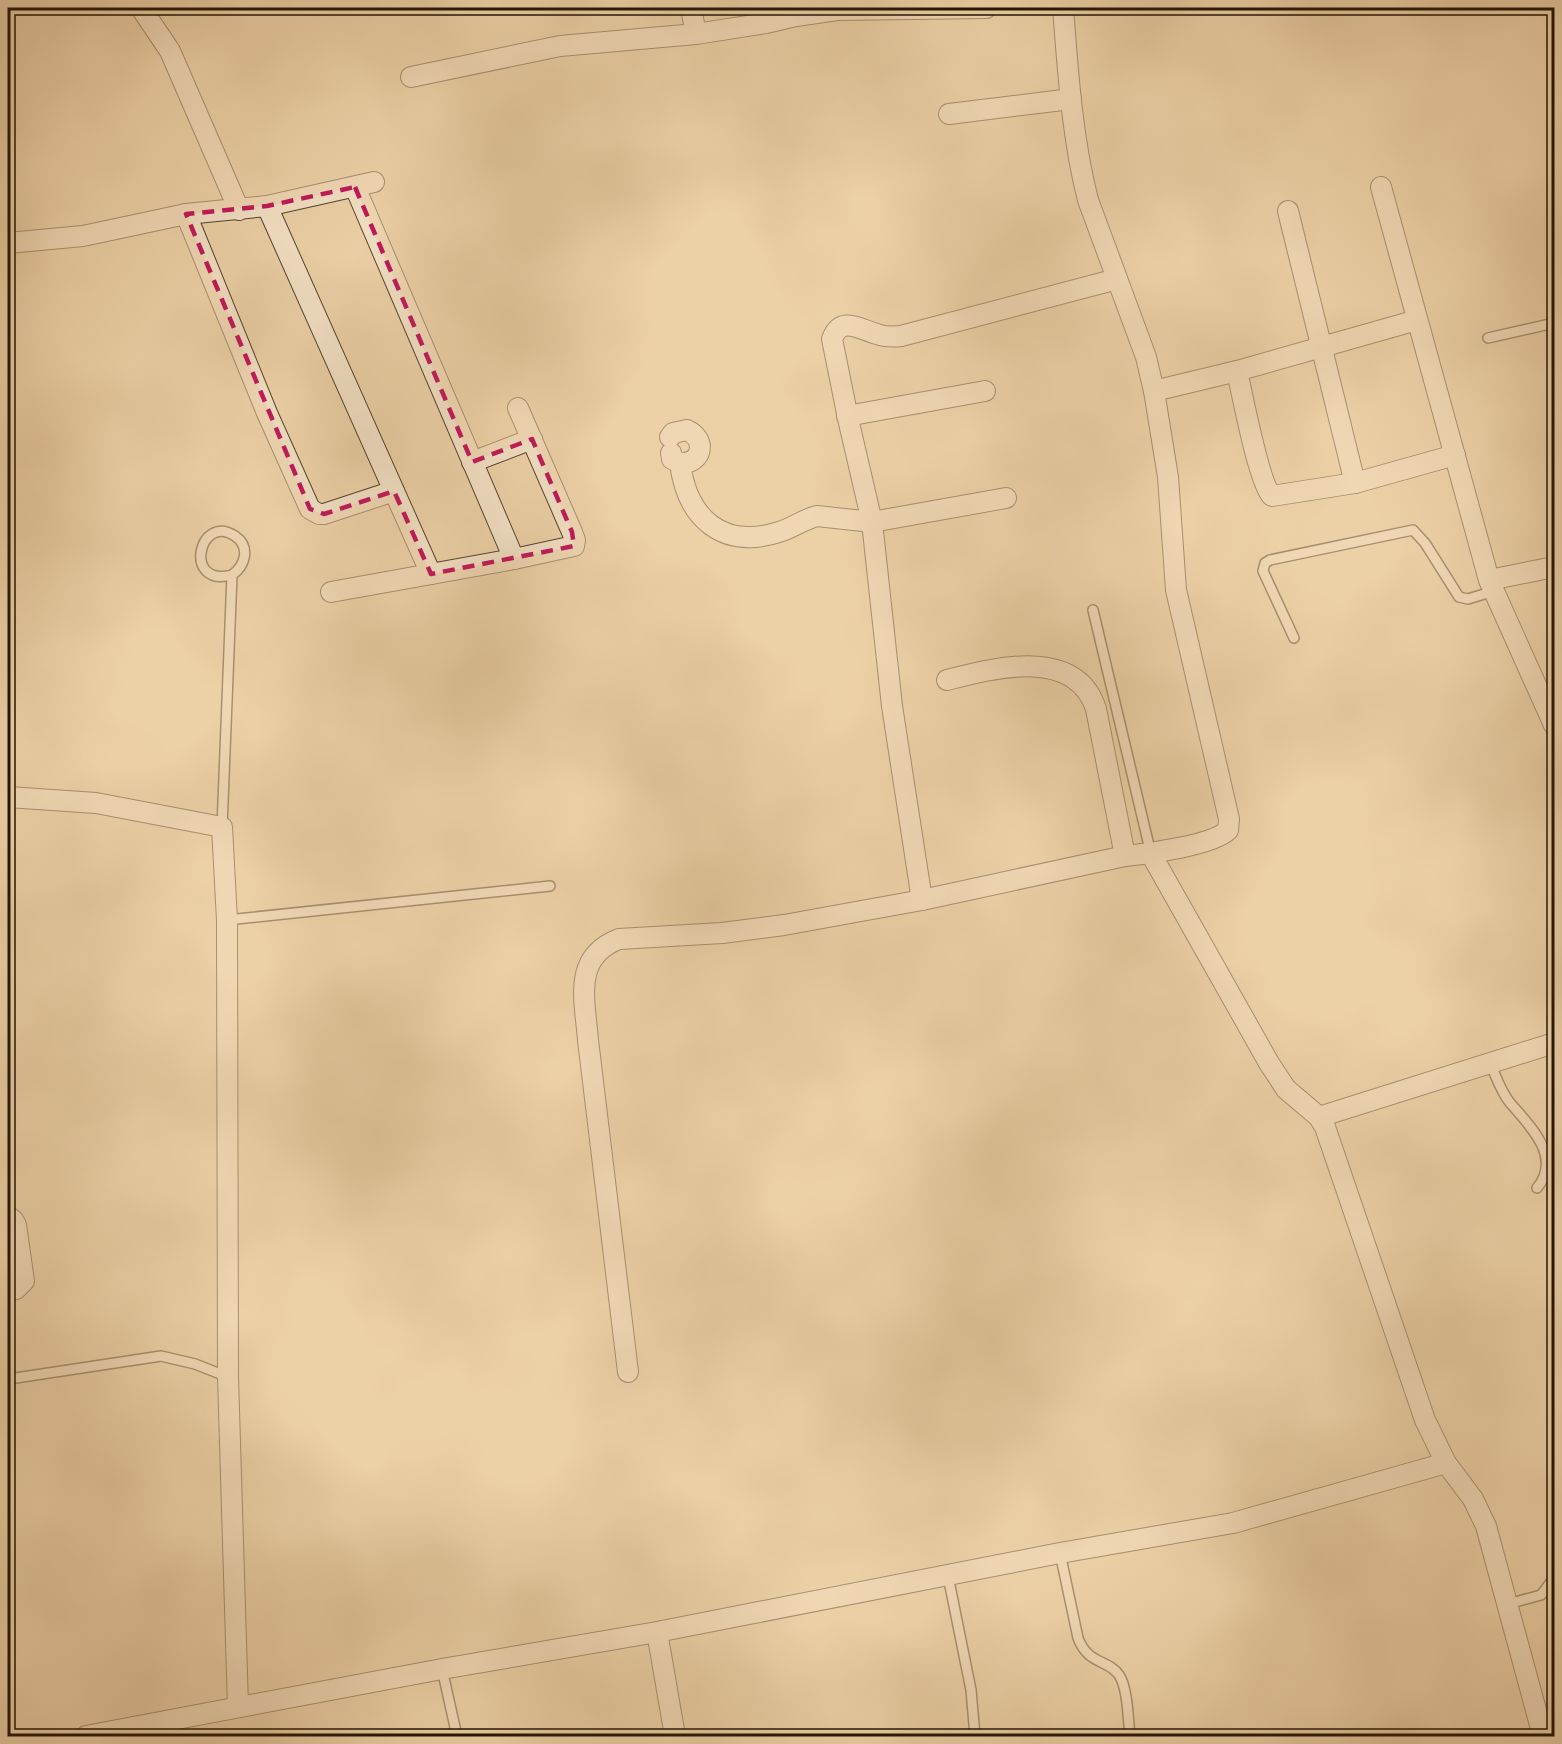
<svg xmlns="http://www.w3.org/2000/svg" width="1562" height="1744" viewBox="0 0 1562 1744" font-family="'IM FELL French Canon',serif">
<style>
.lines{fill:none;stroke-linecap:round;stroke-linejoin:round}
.lane-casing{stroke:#54432e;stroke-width:12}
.street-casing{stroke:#54432e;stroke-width:22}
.lane{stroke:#f3e0c5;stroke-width:9}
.street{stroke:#f3e0c5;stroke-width:20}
.marked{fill:none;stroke:#c2185b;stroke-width:4.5;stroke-dasharray:12 8;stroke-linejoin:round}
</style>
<rect width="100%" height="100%" fill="#ecd0a6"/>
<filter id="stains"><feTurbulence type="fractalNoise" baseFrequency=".00333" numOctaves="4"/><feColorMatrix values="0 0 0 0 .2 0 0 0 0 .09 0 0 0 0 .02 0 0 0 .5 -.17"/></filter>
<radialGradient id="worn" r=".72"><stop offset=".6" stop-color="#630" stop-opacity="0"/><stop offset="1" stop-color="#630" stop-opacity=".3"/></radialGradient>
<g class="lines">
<defs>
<g id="lane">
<path d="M 1488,338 L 1554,323"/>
<path d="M 1093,610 L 1151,854"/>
<path d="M 1294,638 L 1263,571 L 1265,563 L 1270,560 L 1413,530 L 1425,543 L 1459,597 L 1468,599 L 1494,591"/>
<path d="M 222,827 L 232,575 C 245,566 251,547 235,536 C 199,512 182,588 232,575"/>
<path d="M 227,920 L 550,886"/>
<path d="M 1490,1063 C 1496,1076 1501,1093 1511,1104 C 1532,1128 1562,1158 1537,1188"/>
<path d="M 9,1379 L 161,1356 L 195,1364 L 228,1377"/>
<path d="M 1060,1553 L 1078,1638 C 1088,1665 1108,1659 1119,1675 C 1128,1688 1128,1720 1130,1736"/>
<path d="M 948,1576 L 971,1690 L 975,1736"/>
<path d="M 1508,1604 L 1541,1595 L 1554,1578"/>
<path d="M 442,1669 L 457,1736"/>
</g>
<g id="street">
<path d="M 141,8 L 170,51 L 239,210"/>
<path d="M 691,8 L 696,34"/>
<path d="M 411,77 L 560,46 L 696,34 L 766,23 L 796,16 L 837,10 L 986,8"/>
<path d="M 949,114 L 1071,99"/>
<path d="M 355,187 L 514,559"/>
<path d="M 1381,187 L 1489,580 L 1554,725"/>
<path d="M 267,206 L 431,574"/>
<path d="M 1288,211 L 1355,483"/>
<path d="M 186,214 L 267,413 L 310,509 L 319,514 L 324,514 L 394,491"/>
<path d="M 8,243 L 83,236 L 186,214 L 267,206 L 374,182"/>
<path d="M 1237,371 C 1242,393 1259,484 1272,496 L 1355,483 L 1455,455"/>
<path d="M 1154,391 L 1237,371 L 1417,320"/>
<path d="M 847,416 L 985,391"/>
<path d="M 670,437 L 673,433 L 687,430 C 707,439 703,464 680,463"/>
<path d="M 671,453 L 672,459 L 680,463 C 687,518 722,550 779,532 C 793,528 804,519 817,516 L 872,522 L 1006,498"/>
<path d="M 472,462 L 532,439"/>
<path d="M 1489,580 L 1554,567"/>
<path d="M 331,592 L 514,559 L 574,546 L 575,540 L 572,532 L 518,408"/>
<path d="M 947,680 C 994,668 1076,646 1096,709 L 1125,856"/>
<path d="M 8,797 L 96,803 L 222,827 L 227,920 L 228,1377 L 238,1707"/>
<path d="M 1151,854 L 1269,1063 L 1286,1089 L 1319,1117"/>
<path d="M 922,900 L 892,706 L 872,522 L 849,423 L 832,339 C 841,315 859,329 877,334 C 885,337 893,337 901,336 L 1117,279"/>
<path d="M 8,1216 L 13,1220 L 16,1225 L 24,1281 L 16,1289 L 8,1290"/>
<path d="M 628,1372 L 588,1040 C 585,1000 572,957 619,939 L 722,933 L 784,925 L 922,900 L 1125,856 C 1147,854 1214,845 1228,830 L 1229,819 L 1176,590 L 1168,477 L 1154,391 L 1146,357 L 1088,200 C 1072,137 1068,72 1063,8"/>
<path d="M 657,1632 L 675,1736"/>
<path d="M 86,1736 L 442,1669 L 657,1632 L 1060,1553 L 1233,1523 L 1446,1463"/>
<path d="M 1543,1736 L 1486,1526 L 1473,1499 L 1446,1463 L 1425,1420 L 1325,1127 L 1319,1117 L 1554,1043"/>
</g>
</defs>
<use href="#lane" class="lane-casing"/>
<use href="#street" class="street-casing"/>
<use href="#lane" class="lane"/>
<use href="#street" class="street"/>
</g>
<path d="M0 0H1562V1744H0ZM 355,187 L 472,462 L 532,439 L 572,532 L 574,546 L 431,574 L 394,491 L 324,514 L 310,509 L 186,214 L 267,206 Z" fill="#ecd0a6" fill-opacity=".55" fill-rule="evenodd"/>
<path class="marked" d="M 355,187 L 472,462 L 532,439 L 572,532 L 574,546 L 431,574 L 394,491 L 324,514 L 310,509 L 186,214 L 267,206 Z"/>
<rect width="1562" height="1744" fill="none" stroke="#ecd0a6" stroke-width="30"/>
<rect x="9" y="9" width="1544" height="1726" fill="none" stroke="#221406" stroke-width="3"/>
<rect x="15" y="15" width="1532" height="1714" fill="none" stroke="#221406" stroke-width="1.5"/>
<rect width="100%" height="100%" filter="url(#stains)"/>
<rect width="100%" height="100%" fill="url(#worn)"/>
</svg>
